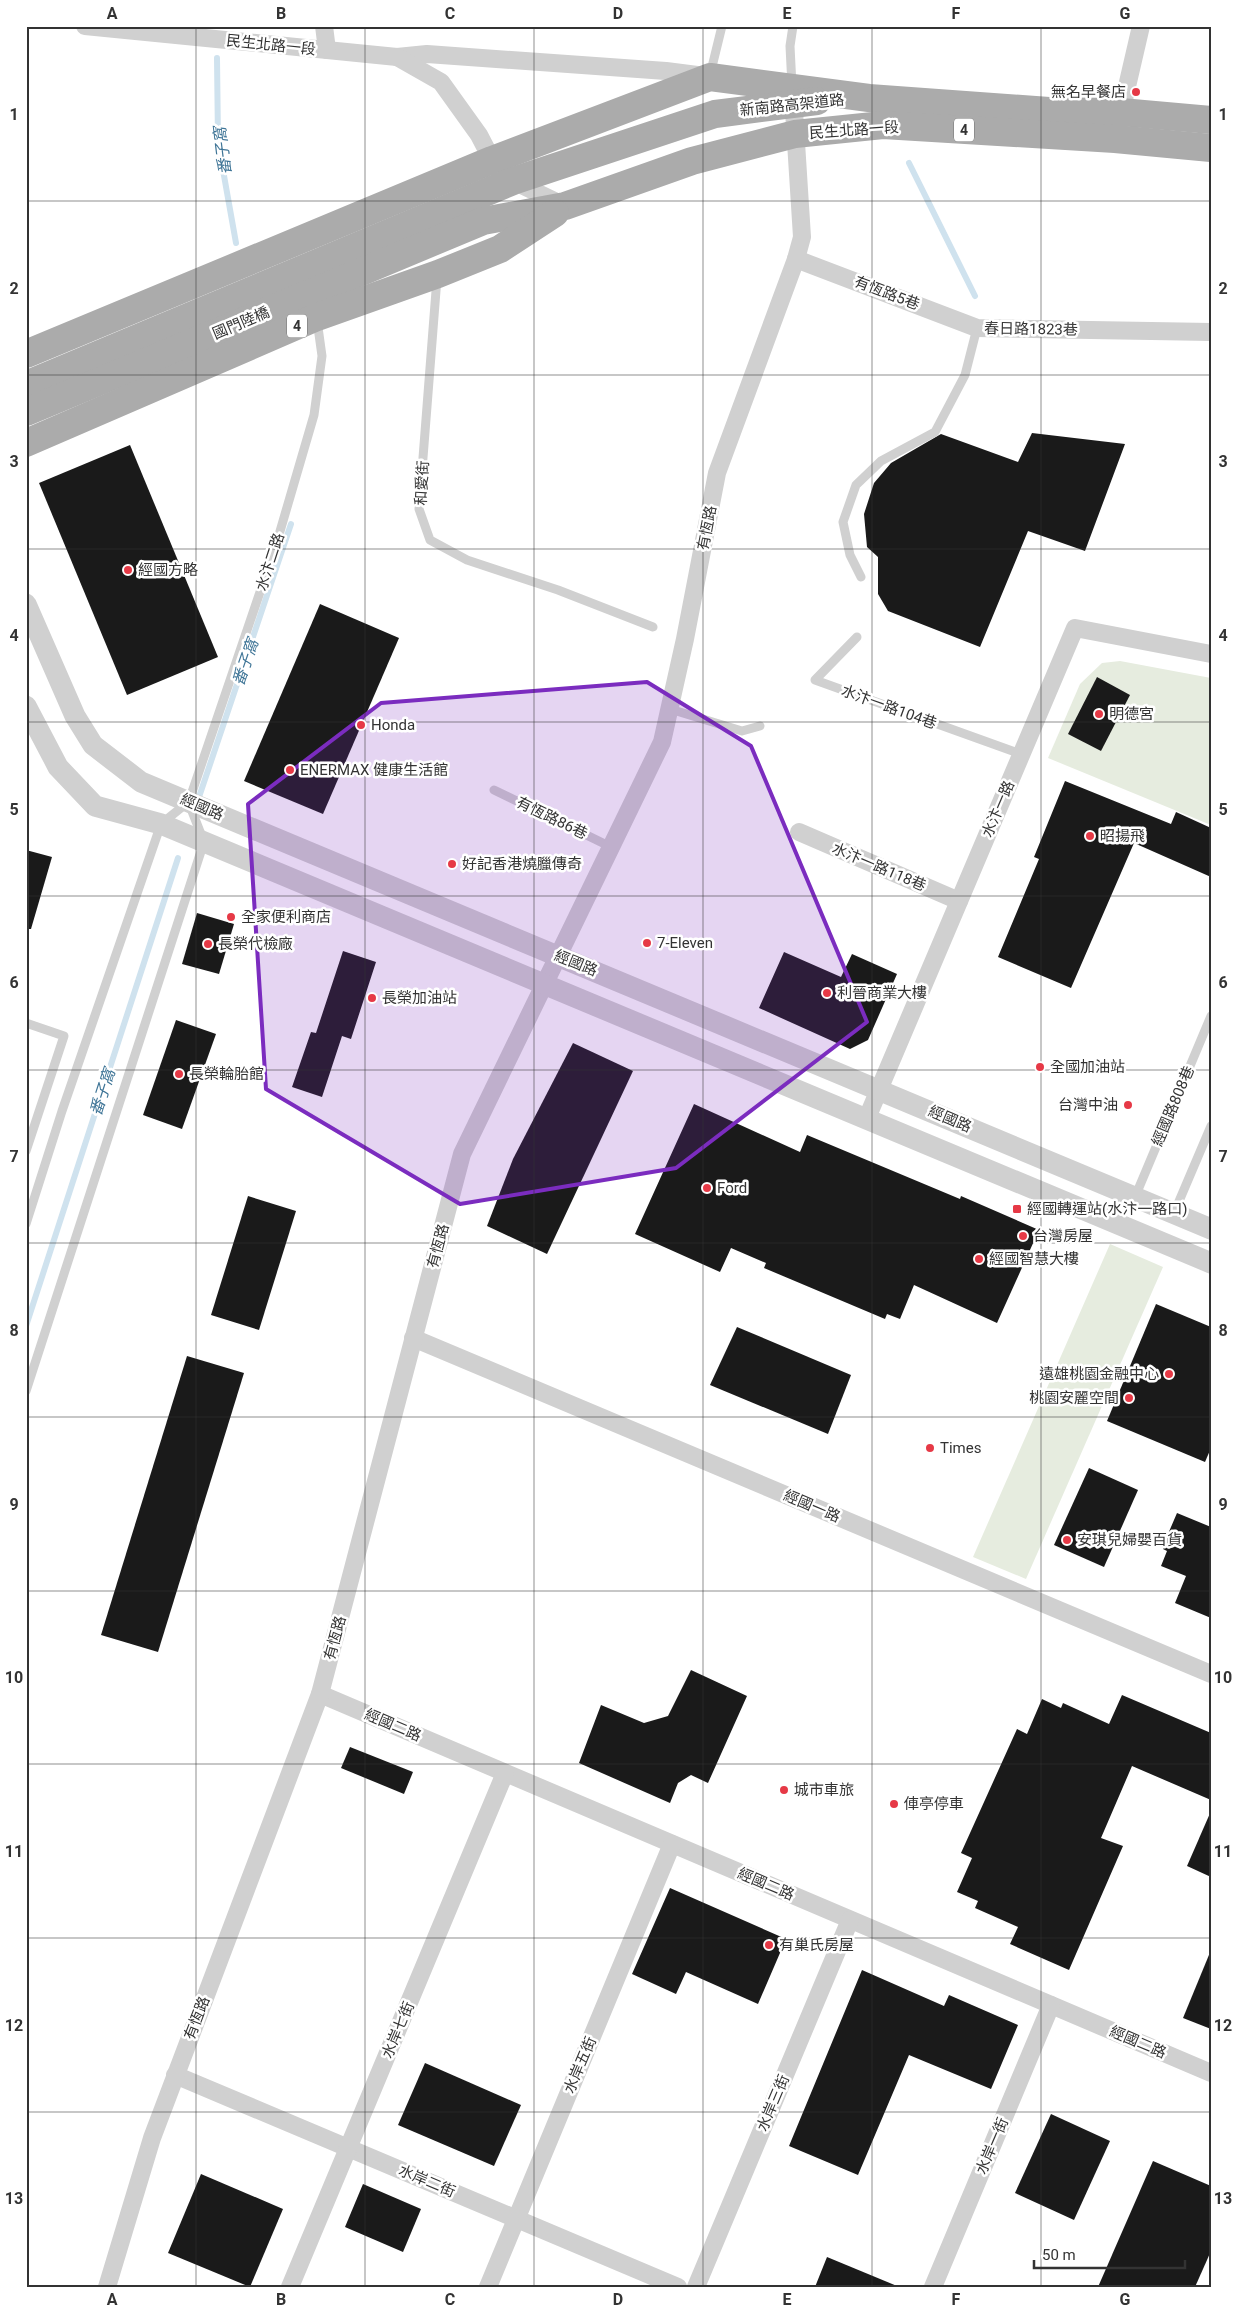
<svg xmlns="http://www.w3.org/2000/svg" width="1237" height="2313" viewBox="0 0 1237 2313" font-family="Roboto,'Noto Sans TC',sans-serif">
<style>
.green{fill:#e6ecdf}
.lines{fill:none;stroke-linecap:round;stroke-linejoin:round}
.stream{stroke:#cfe2ee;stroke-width:6}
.building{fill:#1a1a1a}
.service{stroke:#d0d0d0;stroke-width:9}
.minor{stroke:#d0d0d0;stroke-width:18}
.tertiary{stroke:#d0d0d0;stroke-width:21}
.primary{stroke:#ababab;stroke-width:28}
.marked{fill:#7b2cbf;fill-opacity:0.2;stroke:#7b2cbf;stroke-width:4;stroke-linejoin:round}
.grid{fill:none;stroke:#333;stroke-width:1;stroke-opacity:0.55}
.poi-dot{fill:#e63946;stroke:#fff;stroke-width:2}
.labels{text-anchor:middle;stroke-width:5;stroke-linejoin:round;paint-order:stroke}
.shield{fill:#fff;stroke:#707070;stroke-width:1}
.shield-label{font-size:14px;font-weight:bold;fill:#333}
.street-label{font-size:15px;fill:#333;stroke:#fff}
.poi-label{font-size:15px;fill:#333;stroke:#fff;text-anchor:start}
.water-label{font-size:16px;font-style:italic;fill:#3f7597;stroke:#fff}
.neatline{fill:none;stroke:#333;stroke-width:2}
.grid-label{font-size:16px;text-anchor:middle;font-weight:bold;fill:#333}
</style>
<rect width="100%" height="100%" fill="#fff"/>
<g class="green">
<path d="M 1120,661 L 1211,678 L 1211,825 L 1048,758 L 1080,684 L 1102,663 Z"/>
<path d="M 1110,1244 L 1163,1267 L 1026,1579 L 973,1557 Z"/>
</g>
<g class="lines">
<g class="stream">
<path d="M 217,58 L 218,142 L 236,243"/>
<path d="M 909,163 L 975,296"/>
<path d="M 198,800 L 291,524"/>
<path d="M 26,1326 L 178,858"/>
</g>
</g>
<g class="building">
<path d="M 1032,433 L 1125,444 L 1085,551 L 1028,531 L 980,647 L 888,611 L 878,594 L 878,557 L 867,547 L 864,514 L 874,483 L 891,463 L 941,434 L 1018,462 Z"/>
<path d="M 130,445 L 218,657 L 127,695 L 39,483 Z"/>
<path d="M 320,604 L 399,638 L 323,814 L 244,781 Z"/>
<path d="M 1097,677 L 1130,695 L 1101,751 L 1068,734 Z"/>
<path d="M 1065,781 L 1171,824 L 1176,812 L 1211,828 L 1211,877 L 1134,843 L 1071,988 L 998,957 L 1039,859 L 1034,857 Z"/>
<path d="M 26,850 L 52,857 L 31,929 L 26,929 Z"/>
<path d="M 197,913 L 234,924 L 219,974 L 182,964 Z"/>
<path d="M 343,951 L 376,962 L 351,1039 L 342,1036 L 322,1097 L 292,1087 L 311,1032 L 316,1033 Z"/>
<path d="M 784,952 L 841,977 L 852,954 L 897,974 L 868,1040 L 850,1049 L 759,1008 Z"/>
<path d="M 176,1020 L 216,1034 L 182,1129 L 143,1115 Z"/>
<path d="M 573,1043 L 633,1071 L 547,1254 L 487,1226 L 513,1159 Z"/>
<path d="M 694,1104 L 800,1152 L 807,1135 L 960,1199 L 961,1196 L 1039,1230 L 997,1323 L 914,1285 L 900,1319 L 887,1314 L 885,1319 L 764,1268 L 766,1263 L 731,1248 L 720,1272 L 635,1234 Z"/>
<path d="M 248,1196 L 296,1211 L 259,1330 L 211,1315 Z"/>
<path d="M 1156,1304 L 1211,1327 L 1211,1448 L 1205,1462 L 1107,1421 Z"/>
<path d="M 737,1327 L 851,1375 L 828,1434 L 710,1385 Z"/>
<path d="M 187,1356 L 244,1373 L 158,1652 L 101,1635 Z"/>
<path d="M 1089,1468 L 1138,1490 L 1104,1567 L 1054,1545 Z"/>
<path d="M 1177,1513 L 1211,1527 L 1211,1618 L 1175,1603 L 1186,1576 L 1161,1566 L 1167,1551 L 1163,1549 L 1165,1541 Z"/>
<path d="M 691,1670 L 747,1696 L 708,1783 L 691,1775 L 678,1783 L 670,1803 L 579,1763 L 601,1705 L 644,1723 L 668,1716 Z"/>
<path d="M 1122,1695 L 1211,1733 L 1211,1800 L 1132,1766 L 1101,1838 L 1123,1846 L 1069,1970 L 1010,1944 L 1018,1927 L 975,1908 L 978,1901 L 957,1892 L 972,1858 L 961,1853 L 1017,1729 L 1027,1734 L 1042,1699 L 1061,1708 L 1063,1703 L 1109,1724 Z"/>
<path d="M 350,1747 L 413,1772 L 404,1794 L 341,1768 Z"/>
<path d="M 1211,1811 L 1211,1877 L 1187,1866 Z"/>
<path d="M 670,1888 L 786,1939 L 758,2004 L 686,1972 L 676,1994 L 632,1974 Z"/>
<path d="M 1211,1950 L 1211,2029 L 1183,2018 Z"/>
<path d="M 862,1970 L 944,2006 L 949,1995 L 1018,2025 L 991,2089 L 909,2055 L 858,2175 L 789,2146 Z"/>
<path d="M 425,2063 L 521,2105 L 494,2166 L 398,2125 Z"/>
<path d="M 1051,2114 L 1110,2141 L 1074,2220 L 1015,2193 Z"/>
<path d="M 1153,2161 L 1211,2186 L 1211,2251 L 1195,2287 L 1098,2287 Z"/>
<path d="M 201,2174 L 283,2209 L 250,2287 L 168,2253 Z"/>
<path d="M 363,2184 L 421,2209 L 403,2252 L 345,2227 Z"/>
<path d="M 827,2257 L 897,2286 L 897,2287 L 815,2287 Z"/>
</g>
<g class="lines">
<g class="service">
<path d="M 710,75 L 722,26"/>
<path d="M 792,86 L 790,46 L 793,26"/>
<path d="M 437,278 L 419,509 L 430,540 L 467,560 L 558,590 L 653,627"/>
<path d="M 861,577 L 850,555 L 843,522 L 856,485 L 881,461 L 935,432 L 965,375 L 977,328"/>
<path d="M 857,637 L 815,680 L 1021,754"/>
<path d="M 670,709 L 742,731 L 760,726"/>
<path d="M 494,790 L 611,847"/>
<path d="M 189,801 L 276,545 L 314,415 L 322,356 L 317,320"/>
<path d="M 26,1023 L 64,1036 L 26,1151"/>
<path d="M 1135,1197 L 1211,1016"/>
<path d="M 1174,1213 L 1211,1126"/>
<path d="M 26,1224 L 62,1111 L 161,824 L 187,803"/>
<path d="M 26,1391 L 204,842 L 190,806"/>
</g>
<g class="minor">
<path d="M 85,26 L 397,57 L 427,54 L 666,71 L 705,76"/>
<path d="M 324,26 L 327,50"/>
<path d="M 397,57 L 441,82 L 479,135 L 492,160 L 513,181 L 565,206"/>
<path d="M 1119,121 L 1141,26"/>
<path d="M 796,259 L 977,328 L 1211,332"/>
<path d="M 799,832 L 959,901"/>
<path d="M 867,1118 L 1075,628 L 1211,654"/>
<path d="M 413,1338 L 1211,1674"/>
<path d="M 320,1694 L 1211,2073"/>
<path d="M 175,2075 L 678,2287"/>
<path d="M 107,2287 L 152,2138 L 320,1694 L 462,1154 L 662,742 L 685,639 L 717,473 L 796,259 L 802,237 L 793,95"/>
<path d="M 290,2287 L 505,1773"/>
<path d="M 488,2287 L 672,1844"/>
<path d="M 696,2287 L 850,1920"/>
<path d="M 933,2287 L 1051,2005"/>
</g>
<g class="tertiary">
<path d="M 26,604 L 75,716 L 93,745 L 141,782 L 1211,1229"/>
<path d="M 26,706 L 58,767 L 95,806 L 161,824 L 1211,1263"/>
</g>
<g class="primary">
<path d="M 26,354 L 492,160 L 710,77 L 869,98 L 1049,111 L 1121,112 L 1211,120"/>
<path d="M 26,385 L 513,181 L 715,114 L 817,101"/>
<path d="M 26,412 L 483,221 L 565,206 L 692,161 L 795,134 L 883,125 L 1115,139 L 1211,148"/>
<path d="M 26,443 L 317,317 L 438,274 L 500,249 L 555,213"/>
</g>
</g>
<path class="marked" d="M 647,682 L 751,746 L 867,1022 L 676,1168 L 460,1204 L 266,1089 L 248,804 L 381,703 Z"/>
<path class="grid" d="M 196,26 L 196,2287M 365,26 L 365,2287M 534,26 L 534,2287M 703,26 L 703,2287M 872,26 L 872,2287M 1041,26 L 1041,2287M 26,201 L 1211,201M 26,375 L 1211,375M 26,549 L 1211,549M 26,722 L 1211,722M 26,896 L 1211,896M 26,1070 L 1211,1070M 26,1243 L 1211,1243M 26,1417 L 1211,1417M 26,1591 L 1211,1591M 26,1764 L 1211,1764M 26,1938 L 1211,1938M 26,2112 L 1211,2112"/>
<g class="poi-dot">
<circle cx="1136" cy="92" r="5"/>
<circle cx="128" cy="570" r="5"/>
<circle cx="1099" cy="714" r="5"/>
<circle cx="361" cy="725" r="5"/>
<circle cx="290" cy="770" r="5"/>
<circle cx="1090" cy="836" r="5"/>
<circle cx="452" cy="864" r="5"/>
<circle cx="231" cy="917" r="5"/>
<circle cx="647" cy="943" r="5"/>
<circle cx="208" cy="944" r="5"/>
<circle cx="827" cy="993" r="5"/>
<circle cx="372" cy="998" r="5"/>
<circle cx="1040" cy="1067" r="5"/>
<circle cx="179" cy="1074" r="5"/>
<circle cx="1128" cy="1105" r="5"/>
<circle cx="707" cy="1188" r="5"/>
<rect x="1012" y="1204" width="10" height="10" rx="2.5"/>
<circle cx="1023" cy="1236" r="5"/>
<circle cx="979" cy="1259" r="5"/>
<circle cx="1169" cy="1374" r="5"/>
<circle cx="1129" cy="1398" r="5"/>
<circle cx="930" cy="1448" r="5"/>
<circle cx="1067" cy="1540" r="5"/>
<circle cx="784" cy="1790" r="5"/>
<circle cx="894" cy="1804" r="5"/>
<circle cx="769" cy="1945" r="5"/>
</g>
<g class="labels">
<g class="shield">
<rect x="954" y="118.5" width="20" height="23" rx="4"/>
<rect x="287" y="314.5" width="20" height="23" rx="4"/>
</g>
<g class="shield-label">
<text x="964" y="135">4</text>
<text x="297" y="331">4</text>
</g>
<g class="street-label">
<text transform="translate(271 45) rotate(6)" y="5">民生北路一段</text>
<text transform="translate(792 105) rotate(-6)" y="5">新南路高架道路</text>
<text transform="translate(854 130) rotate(-4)" y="5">民生北路一段</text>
<text transform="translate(887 293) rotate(21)" y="5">有恆路5巷</text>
<text transform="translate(241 323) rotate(-23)" y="5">國門陸橋</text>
<text transform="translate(1031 329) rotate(1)" y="5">春日路1823巷</text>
<text transform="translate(422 483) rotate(-87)" y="5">和愛街</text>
<text transform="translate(707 528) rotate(-79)" y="5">有恆路</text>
<text transform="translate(270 562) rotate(-72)" y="5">水汴二路</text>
<text transform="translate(889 707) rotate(20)" y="5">水汴一路104巷</text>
<text transform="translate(202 807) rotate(23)" y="5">經國路</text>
<text transform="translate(998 809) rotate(-67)" y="5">水汴一路</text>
<text transform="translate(552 818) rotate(26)" y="5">有恆路86巷</text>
<text transform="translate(879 867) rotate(23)" y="5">水汴一路118巷</text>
<text transform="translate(576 963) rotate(22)" y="5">經國路</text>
<text transform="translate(1173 1106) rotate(-67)" y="5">經國路808巷</text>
<text transform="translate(950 1119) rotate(23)" y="5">經國路</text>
<text transform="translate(438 1246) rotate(-75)" y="5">有恆路</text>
<text transform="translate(812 1506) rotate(23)" y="5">經國一路</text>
<text transform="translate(335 1638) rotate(-75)" y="5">有恆路</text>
<text transform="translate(393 1725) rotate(23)" y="5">經國二路</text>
<text transform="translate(766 1884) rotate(23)" y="5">經國二路</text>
<text transform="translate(197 2018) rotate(-69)" y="5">有恆路</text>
<text transform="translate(398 2030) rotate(-67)" y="5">水岸七街</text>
<text transform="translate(1138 2042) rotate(23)" y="5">經國二路</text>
<text transform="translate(580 2065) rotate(-67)" y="5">水岸五街</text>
<text transform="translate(773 2103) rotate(-67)" y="5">水岸三街</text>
<text transform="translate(992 2146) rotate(-67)" y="5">水岸一街</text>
<text transform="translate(427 2181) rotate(23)" y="5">水岸二街</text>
</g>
<g class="poi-label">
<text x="1126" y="97" text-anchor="end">無名早餐店</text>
<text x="138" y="575">經國方略</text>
<text x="1109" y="719">明德宮</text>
<text x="371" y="730">Honda</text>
<text x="300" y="775">ENERMAX 健康生活館</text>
<text x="1100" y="841">昭揚飛</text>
<text x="462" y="869">好記香港燒臘傳奇</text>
<text x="241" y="922">全家便利商店</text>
<text x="657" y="948">7-Eleven</text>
<text x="218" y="949">長榮代檢廠</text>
<text x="837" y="998">利晉商業大樓</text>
<text x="382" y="1003">長榮加油站</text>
<text x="1050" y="1072">全國加油站</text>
<text x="189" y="1079">長榮輪胎館</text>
<text x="1118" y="1110" text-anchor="end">台灣中油</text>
<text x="717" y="1193">Ford</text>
<text x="1027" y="1214">經國轉運站(水汴一路口)</text>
<text x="1033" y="1241">台灣房屋</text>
<text x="989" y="1264">經國智慧大樓</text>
<text x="1159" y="1379" text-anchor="end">遠雄桃園金融中心</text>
<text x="1119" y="1403" text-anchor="end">桃園安麗空間</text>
<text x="940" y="1453">Times</text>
<text x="1077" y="1545">安琪兒婦嬰百貨</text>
<text x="794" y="1795">城市車旅</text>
<text x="904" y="1809">俥亭停車</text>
<text x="779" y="1950">有巢氏房屋</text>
</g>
<g class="water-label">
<text transform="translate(222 151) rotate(-97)" y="6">番子窩</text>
<text transform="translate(245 662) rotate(-71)" y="6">番子窩</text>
<text transform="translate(102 1092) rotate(-72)" y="6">番子窩</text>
</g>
</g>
<rect width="1237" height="2313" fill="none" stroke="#ffffff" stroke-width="55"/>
<path d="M1034 2260v8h151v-8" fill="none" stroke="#333333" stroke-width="2.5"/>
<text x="1042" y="2260" font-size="15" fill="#333333" stroke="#ffffff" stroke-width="4" paint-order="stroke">50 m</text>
<rect x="28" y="28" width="1182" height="2258" class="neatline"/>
<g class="grid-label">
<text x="112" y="19">A</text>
<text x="281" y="19">B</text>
<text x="450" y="19">C</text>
<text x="618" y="19">D</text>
<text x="787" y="19">E</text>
<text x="956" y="19">F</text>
<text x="1125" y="19">G</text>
<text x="14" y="120">1</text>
<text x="1223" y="120">1</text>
<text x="14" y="294">2</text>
<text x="1223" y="294">2</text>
<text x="14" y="467">3</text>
<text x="1223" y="467">3</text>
<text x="14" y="641">4</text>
<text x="1223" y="641">4</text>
<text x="14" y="815">5</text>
<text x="1223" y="815">5</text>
<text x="14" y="988">6</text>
<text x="1223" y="988">6</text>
<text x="14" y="1162">7</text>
<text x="1223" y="1162">7</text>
<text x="14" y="1336">8</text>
<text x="1223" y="1336">8</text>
<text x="14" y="1510">9</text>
<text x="1223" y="1510">9</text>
<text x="14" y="1683">10</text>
<text x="1223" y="1683">10</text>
<text x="14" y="1857">11</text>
<text x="1223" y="1857">11</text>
<text x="14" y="2031">12</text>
<text x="1223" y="2031">12</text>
<text x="14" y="2204">13</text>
<text x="1223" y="2204">13</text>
<text x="112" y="2305">A</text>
<text x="281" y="2305">B</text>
<text x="450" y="2305">C</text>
<text x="618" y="2305">D</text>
<text x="787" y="2305">E</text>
<text x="956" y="2305">F</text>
<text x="1125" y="2305">G</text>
</g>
</svg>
